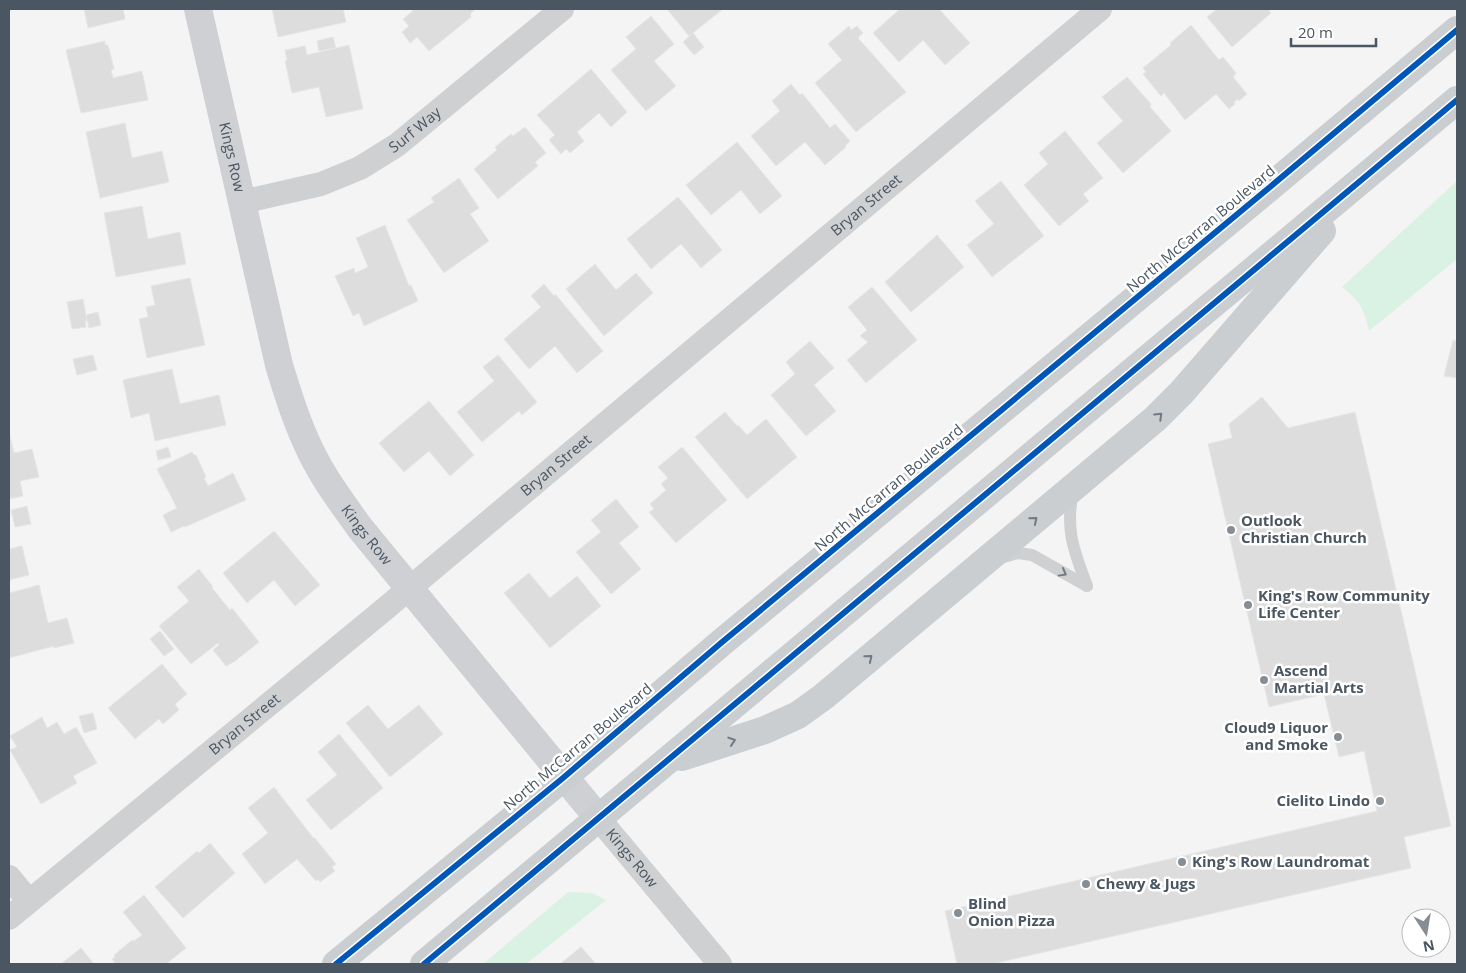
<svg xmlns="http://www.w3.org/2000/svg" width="1466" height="973" viewBox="0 0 1466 973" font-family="'Open Sans',sans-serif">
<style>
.green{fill:#d9f2e3}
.building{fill:#ddddde;stroke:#e5e6e7}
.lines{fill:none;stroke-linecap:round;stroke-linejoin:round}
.service{stroke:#ced0d2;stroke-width:12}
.minor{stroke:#ced0d2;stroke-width:24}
.secondary{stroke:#ced0d4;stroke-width:28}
.primary{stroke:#caced1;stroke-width:28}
.cycleway-casing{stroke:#fff;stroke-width:9}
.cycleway{stroke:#0057b8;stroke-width:6}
.oneway{stroke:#707a83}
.oneway2{stroke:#727b83}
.poi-dot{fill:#868d94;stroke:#fff;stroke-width:2}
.labels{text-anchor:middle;stroke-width:5;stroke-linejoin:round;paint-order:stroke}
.street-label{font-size:15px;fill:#4a5661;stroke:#fff}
.poi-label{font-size:15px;font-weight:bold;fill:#4a5661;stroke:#fff;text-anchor:start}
</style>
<rect width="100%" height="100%" fill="#f4f4f4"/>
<g class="green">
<path d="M 1457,181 L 1457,259 L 1369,331 C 1364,309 1360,301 1342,287 Z"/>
<path d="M 568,892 L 592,893 L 606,900 L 526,964 L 483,964 Z"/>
</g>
<g class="building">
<path d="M 84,9 L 123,9 L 125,19 L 88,28 Z"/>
<path d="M 272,9 L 343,9 L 346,22 L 278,37 Z"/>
<path d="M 415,9 L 476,9 L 470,14 L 471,17 L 429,51 L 417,37 L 410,43 L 402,32 L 409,26 L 403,19 Z"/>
<path d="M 667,9 L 723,9 L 689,36 Z"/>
<path d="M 900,9 L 939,9 L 970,43 L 945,65 L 923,40 L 899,62 L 873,33 Z"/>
<path d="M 1217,9 L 1272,9 L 1269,11 L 1271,13 L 1232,47 L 1207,17 Z"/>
<path d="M 651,16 L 674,44 L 654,61 L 676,86 L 646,111 L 611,70 L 636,49 L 626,37 Z"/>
<path d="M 1191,25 L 1219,60 L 1223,57 L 1236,73 L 1233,77 L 1247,94 L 1239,101 L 1238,99 L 1234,102 L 1235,104 L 1229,109 L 1216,94 L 1185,120 L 1164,93 L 1161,96 L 1143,74 L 1146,72 L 1143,68 L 1171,45 L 1170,43 Z"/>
<path d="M 849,26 L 851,30 L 857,26 L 863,33 L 858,38 L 906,92 L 856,132 L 815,83 L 842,60 L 828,44 Z"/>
<path d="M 693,33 L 704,47 L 694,55 L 683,42 Z"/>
<path d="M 333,37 L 336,48 L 319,51 L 317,41 Z"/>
<path d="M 105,41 L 105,45 L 108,45 L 114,69 L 111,70 L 113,78 L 142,71 L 148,100 L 81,113 L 66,50 Z"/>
<path d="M 349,45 L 363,109 L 326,117 L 319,87 L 292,93 L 285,61 L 287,60 L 285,50 L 305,46 L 307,55 Z"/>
<path d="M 591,69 L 627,112 L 611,127 L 599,113 L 577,132 L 584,141 L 570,153 L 566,149 L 561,154 L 549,140 L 555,135 L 537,115 Z"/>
<path d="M 1127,77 L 1151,104 L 1150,107 L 1171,131 L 1123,173 L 1097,143 L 1123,121 L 1102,97 Z"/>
<path d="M 791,84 L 800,95 L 802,93 L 830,128 L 835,124 L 850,141 L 845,146 L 846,147 L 825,165 L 805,142 L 776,166 L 751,136 L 780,111 L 772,101 Z"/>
<path d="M 125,123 L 132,158 L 162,151 L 169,182 L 100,198 L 86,132 Z"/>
<path d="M 525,127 L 546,153 L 535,162 L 538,166 L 498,199 L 474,169 L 497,150 L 495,147 L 511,134 L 513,136 Z"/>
<path d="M 1065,131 L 1103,178 L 1083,194 L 1089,201 L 1059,226 L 1024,185 L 1048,164 L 1039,153 Z"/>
<path d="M 737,142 L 782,196 L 760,214 L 741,190 L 711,215 L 686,185 Z"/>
<path d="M 459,178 L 479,208 L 470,214 L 489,241 L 444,273 L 407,220 L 434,202 L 431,198 Z"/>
<path d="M 1001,181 L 1044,236 L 992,277 L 967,245 L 994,224 L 975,201 Z"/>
<path d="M 678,197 L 722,250 L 701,268 L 681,244 L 651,269 L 627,239 Z"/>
<path d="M 142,206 L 148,239 L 180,232 L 186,264 L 116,277 L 104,213 Z"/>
<path d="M 385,225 L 409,286 L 411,285 L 418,301 L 364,326 L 359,313 L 353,316 L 335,276 L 354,268 L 355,273 L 368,267 L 356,238 Z"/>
<path d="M 937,235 L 964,267 L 911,312 L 885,282 Z"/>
<path d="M 595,264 L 616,290 L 636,273 L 653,293 L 604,336 L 566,289 Z"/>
<path d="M 190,278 L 205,345 L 147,358 L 139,319 L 148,317 L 146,307 L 155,305 L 151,286 Z"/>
<path d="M 544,284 L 554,296 L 555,294 L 603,351 L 577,373 L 555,346 L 529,369 L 504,339 L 541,307 L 531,296 Z"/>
<path d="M 872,287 L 917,340 L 866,383 L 847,360 L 868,342 L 860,336 L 867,330 L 848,307 Z"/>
<path d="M 83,299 L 87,321 L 85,321 L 86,327 L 72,329 L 67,302 Z"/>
<path d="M 98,312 L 101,325 L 89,328 L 86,315 Z"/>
<path d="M 1453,340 L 1457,341 L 1457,378 L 1444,376 Z"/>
<path d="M 810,341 L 834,368 L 814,385 L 836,411 L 806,436 L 771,395 L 795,374 L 786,362 Z"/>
<path d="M 93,355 L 97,370 L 77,375 L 73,359 Z"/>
<path d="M 498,355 L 537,402 L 522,415 L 519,411 L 482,442 L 457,412 L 494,381 L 483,367 Z"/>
<path d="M 172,369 L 180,404 L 219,395 L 226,425 L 155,441 L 149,413 L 131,418 L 123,380 Z"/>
<path d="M 1262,397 L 1288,428 L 1355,412 L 1451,826 L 1404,837 L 1411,868 L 992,964 L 957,964 L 945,911 L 1377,811 L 1364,751 L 1339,757 L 1324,694 L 1269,707 L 1208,444 L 1232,438 L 1229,424 Z"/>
<path d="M 429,401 L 474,455 L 450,476 L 429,451 L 404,472 L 379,443 Z"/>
<path d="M 725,412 L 737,426 L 738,425 L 747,435 L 766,419 L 797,457 L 747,499 L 695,437 Z"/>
<path d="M 9,432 L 14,453 L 32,449 L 39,477 L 20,481 L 23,496 L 9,499 Z"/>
<path d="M 168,447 L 171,457 L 158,460 L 156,451 Z"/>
<path d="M 682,447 L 727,500 L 676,543 L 649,512 L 654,509 L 650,504 L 666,490 L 661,484 L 668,478 L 658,467 Z"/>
<path d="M 192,452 L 194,455 L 196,455 L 206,477 L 204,478 L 208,486 L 233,473 L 246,500 L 185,527 L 184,526 L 171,532 L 163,515 L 177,508 L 157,469 Z"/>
<path d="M 616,499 L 639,527 L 619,543 L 641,569 L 611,594 L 576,552 L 601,532 L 591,520 Z"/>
<path d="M 27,506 L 31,524 L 15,527 L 11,510 Z"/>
<path d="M 274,531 L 320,585 L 295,606 L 274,580 L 247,603 L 223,573 Z"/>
<path d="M 22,546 L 29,575 L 9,580 L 9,549 Z"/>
<path d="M 199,569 L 213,587 L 212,588 L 230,610 L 232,608 L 259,642 L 234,662 L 226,666 L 213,650 L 219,645 L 218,643 L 191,664 L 159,626 L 189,601 L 177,587 Z"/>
<path d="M 529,573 L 550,598 L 577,576 L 601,606 L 550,648 L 504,593 Z"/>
<path d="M 39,585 L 48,623 L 67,618 L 74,643 L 54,648 L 54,646 L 9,658 L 9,593 Z"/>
<path d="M 160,631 L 174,649 L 164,656 L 150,639 Z"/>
<path d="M 162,664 L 187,694 L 175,704 L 179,710 L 163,724 L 159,719 L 135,739 L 108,708 Z"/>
<path d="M 368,705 L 388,729 L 419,705 L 443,734 L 390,777 L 346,723 Z"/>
<path d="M 93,713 L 97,729 L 84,733 L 79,716 Z"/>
<path d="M 42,717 L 47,728 L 57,722 L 64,734 L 76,727 L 97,763 L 73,776 L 77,783 L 41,804 L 10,750 L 17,747 L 10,736 Z"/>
<path d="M 339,734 L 383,788 L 331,830 L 306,800 L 337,775 L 318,752 Z"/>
<path d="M 274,787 L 314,839 L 314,837 L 336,864 L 332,867 L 335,871 L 320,882 L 318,879 L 316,881 L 297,859 L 265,884 L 242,854 L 268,833 L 248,808 Z"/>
<path d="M 210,843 L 235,873 L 183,918 L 155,887 L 197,851 L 199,853 Z"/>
<path d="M 144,895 L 186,948 L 166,964 L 116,964 L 112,959 L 115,957 L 114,955 L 132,940 L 134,941 L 142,935 L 123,912 Z"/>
<path d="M 581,947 L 596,964 L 560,964 Z"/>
<path d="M 81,948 L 94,964 L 61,964 Z"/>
</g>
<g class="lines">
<g class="service">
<path d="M 1073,492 C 1065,530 1074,551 1087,586"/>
<path d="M 1000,558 L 1018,553 L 1032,555 L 1087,586"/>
</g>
<g class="minor">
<path id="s1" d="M 242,202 L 321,184 L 360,168 L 397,145 L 562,9"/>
<path id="s2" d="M 599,819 L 720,964"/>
<path d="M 9,877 L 29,901"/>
<path id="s3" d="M 9,918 L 380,613 L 1100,9"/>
</g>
<path class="secondary" id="s4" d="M 198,9 L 279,365 C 288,394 297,424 311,452 C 324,479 342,503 360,528 L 599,819"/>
<g class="primary">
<path d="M 682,757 L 765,730 L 798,715 L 823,697 L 1155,419 L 1182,392 L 1322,231"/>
<path d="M 336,964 L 563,778 L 721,643 L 1270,187 L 1457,30"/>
<path d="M 424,964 L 1457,100"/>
</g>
<defs>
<g id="cycleway">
<path d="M 336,964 L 563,778 L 721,643 L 1270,187 L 1457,30"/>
<path d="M 424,964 L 1457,100"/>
</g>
</defs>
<use href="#cycleway" class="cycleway-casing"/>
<use href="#cycleway" class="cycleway"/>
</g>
<defs><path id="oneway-chevron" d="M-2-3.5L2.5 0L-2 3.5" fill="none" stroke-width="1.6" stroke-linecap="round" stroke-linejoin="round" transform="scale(1.25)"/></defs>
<g class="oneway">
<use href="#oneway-chevron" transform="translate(1159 416) rotate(-44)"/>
<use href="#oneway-chevron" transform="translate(1034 520) rotate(-40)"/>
<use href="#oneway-chevron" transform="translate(869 658) rotate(-40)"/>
<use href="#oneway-chevron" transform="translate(732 741) rotate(-18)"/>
</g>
<use class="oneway2" href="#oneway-chevron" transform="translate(1063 573) rotate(29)"/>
<g class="poi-dot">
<circle cx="1231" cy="530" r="5"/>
<circle cx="1248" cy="605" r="5"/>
<circle cx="1264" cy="680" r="5"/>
<circle cx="1338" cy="737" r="5"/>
<circle cx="1380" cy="801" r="5"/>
<circle cx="1182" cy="862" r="5"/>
<circle cx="1086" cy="884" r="5"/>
<circle cx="958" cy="913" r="5"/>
</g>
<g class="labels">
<g class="street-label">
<text dy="5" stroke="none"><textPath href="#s1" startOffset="190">Surf Way</textPath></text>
<text dy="5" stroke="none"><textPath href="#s4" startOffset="152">Kings Row</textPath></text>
<text dy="5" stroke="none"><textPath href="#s3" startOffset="1115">Bryan Street</textPath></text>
<text transform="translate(1201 229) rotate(-40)" y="5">North McCarran Boulevard</text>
<text dy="5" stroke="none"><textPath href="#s3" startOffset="710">Bryan Street</textPath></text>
<text transform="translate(889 488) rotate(-40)" y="5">North McCarran Boulevard</text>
<text dy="5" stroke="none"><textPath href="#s4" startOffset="558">Kings Row</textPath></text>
<text dy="5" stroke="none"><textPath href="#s3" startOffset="305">Bryan Street</textPath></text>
<text transform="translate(578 747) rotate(-40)" y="5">North McCarran Boulevard</text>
<text dy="5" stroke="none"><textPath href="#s2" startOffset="51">Kings Row</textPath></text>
</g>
<g class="poi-label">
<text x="1241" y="526">Outlook<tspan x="1241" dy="17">Christian Church</tspan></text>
<text x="1258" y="601">King's Row Community<tspan x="1258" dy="17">Life Center</tspan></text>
<text x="1274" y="676">Ascend<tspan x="1274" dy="17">Martial Arts</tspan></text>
<text x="1328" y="733" text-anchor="end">Cloud9 Liquor<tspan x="1328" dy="17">and Smoke</tspan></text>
<text x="1370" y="806" text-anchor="end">Cielito Lindo</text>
<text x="1192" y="867">King's Row Laundromat</text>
<text x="1096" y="889">Chewy &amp; Jugs</text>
<text x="968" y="909">Blind<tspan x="968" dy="17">Onion Pizza</tspan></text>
</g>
</g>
<rect width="1466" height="973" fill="none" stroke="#4a5661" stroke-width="20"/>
<g transform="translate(1426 933) rotate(168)"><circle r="24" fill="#ffffff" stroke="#b7bbc0"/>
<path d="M0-4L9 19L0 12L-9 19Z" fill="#868d94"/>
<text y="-8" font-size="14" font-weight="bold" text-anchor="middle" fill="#4a5661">N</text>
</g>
<path d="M1291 38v8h85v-8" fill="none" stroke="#4a5661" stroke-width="2.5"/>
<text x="1298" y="38" font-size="15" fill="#4a5661" stroke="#ffffff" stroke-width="4" paint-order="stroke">20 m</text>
</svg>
